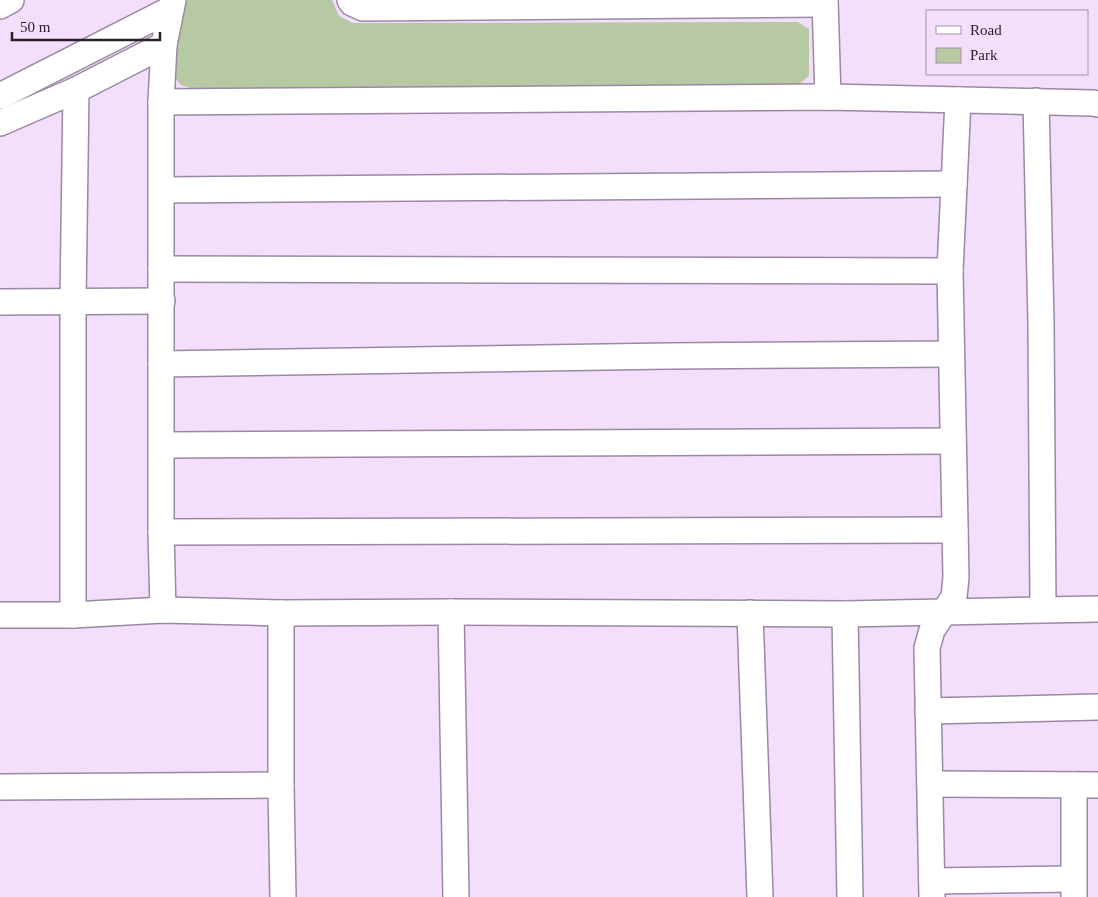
<svg xmlns="http://www.w3.org/2000/svg" width="1098" height="897" viewBox="0 0 1098 897" font-family="'Times New Roman',serif">
<style>
.green{fill:#b7c9a3}
.lines{fill:none;stroke-linecap:round;stroke-linejoin:round}
.minor-casing{stroke:#9b88a3;stroke-width:28}
.minor{stroke:#fff;stroke-width:25}
</style>
<rect width="100%" height="100%" fill="#f3defc"/>
<path class="green" d="M 182,0 L 332,0 L 339,16 L 353,23 L 798,22 L 809,29 L 809,76 L 797,86 L 194,89 L 181,85 L 172,75 Z"/>
<g class="lines">
<defs>
<g id="minor">
<path d="M 350,0 L 352,3 L 363,8 L 825,4"/>
<path d="M 825,0 L 828,97"/>
<path d="M 0,6 L 11,0"/>
<path d="M 0,96 L 171,9"/>
<path d="M 1036,101 L 1041,323 L 1043,609"/>
<path d="M 161,102 L 828,97 L 1093,103 L 1098,104"/>
<path d="M 0,123 L 76,90 L 164,45 L 173,0"/>
<path d="M 162,190 L 954,184"/>
<path d="M 161,269 L 950,271"/>
<path d="M 0,302 L 162,301"/>
<path d="M 161,364 L 669,356 L 951,354"/>
<path d="M 162,445 L 952,441"/>
<path d="M 161,532 L 955,530"/>
<path d="M 163,610 L 161,532 L 161,102 L 164,45"/>
<path d="M 451,612 L 456,897"/>
<path d="M 281,613 L 281,785 L 283,897"/>
<path d="M 750,613 L 760,897"/>
<path d="M 845,614 L 850,897"/>
<path d="M 0,615 L 73,615 L 163,610 L 281,613 L 451,612 L 845,614 L 1098,609"/>
<path d="M 73,615 L 73,301 L 76,90"/>
<path d="M 928,711 L 1098,707"/>
<path d="M 930,784 L 1098,785"/>
<path d="M 0,787 L 281,785"/>
<path d="M 932,881 L 1073,879"/>
<path d="M 932,897 L 927,648 L 932,630 L 954,597 L 956,577 L 950,271 L 958,100"/>
<path d="M 1074,897 L 1074,785"/>
</g>
</defs>
<use href="#minor" class="minor-casing"/>
<use href="#minor" class="minor"/>
</g>
<rect x="926" y="10" width="162" height="65" fill="#f3defc" stroke="#a292a8"/>
<rect x="936" y="26" width="25" height="8" fill="#ffffff" stroke="#a292a8"/>
<text x="970" y="35" font-size="15" fill="#28202b">Road</text>
<rect x="936" y="48" width="25" height="15" fill="#b7c9a3" stroke="#a292a8"/>
<text x="970" y="60" font-size="15" fill="#28202b">Park</text>
<path d="M12 32v8h148v-8" fill="none" stroke="#28202b" stroke-width="2.5"/>
<text x="20" y="32" font-size="15" fill="#28202b" stroke="#f3defc" stroke-width="4" paint-order="stroke">50 m</text>
</svg>
